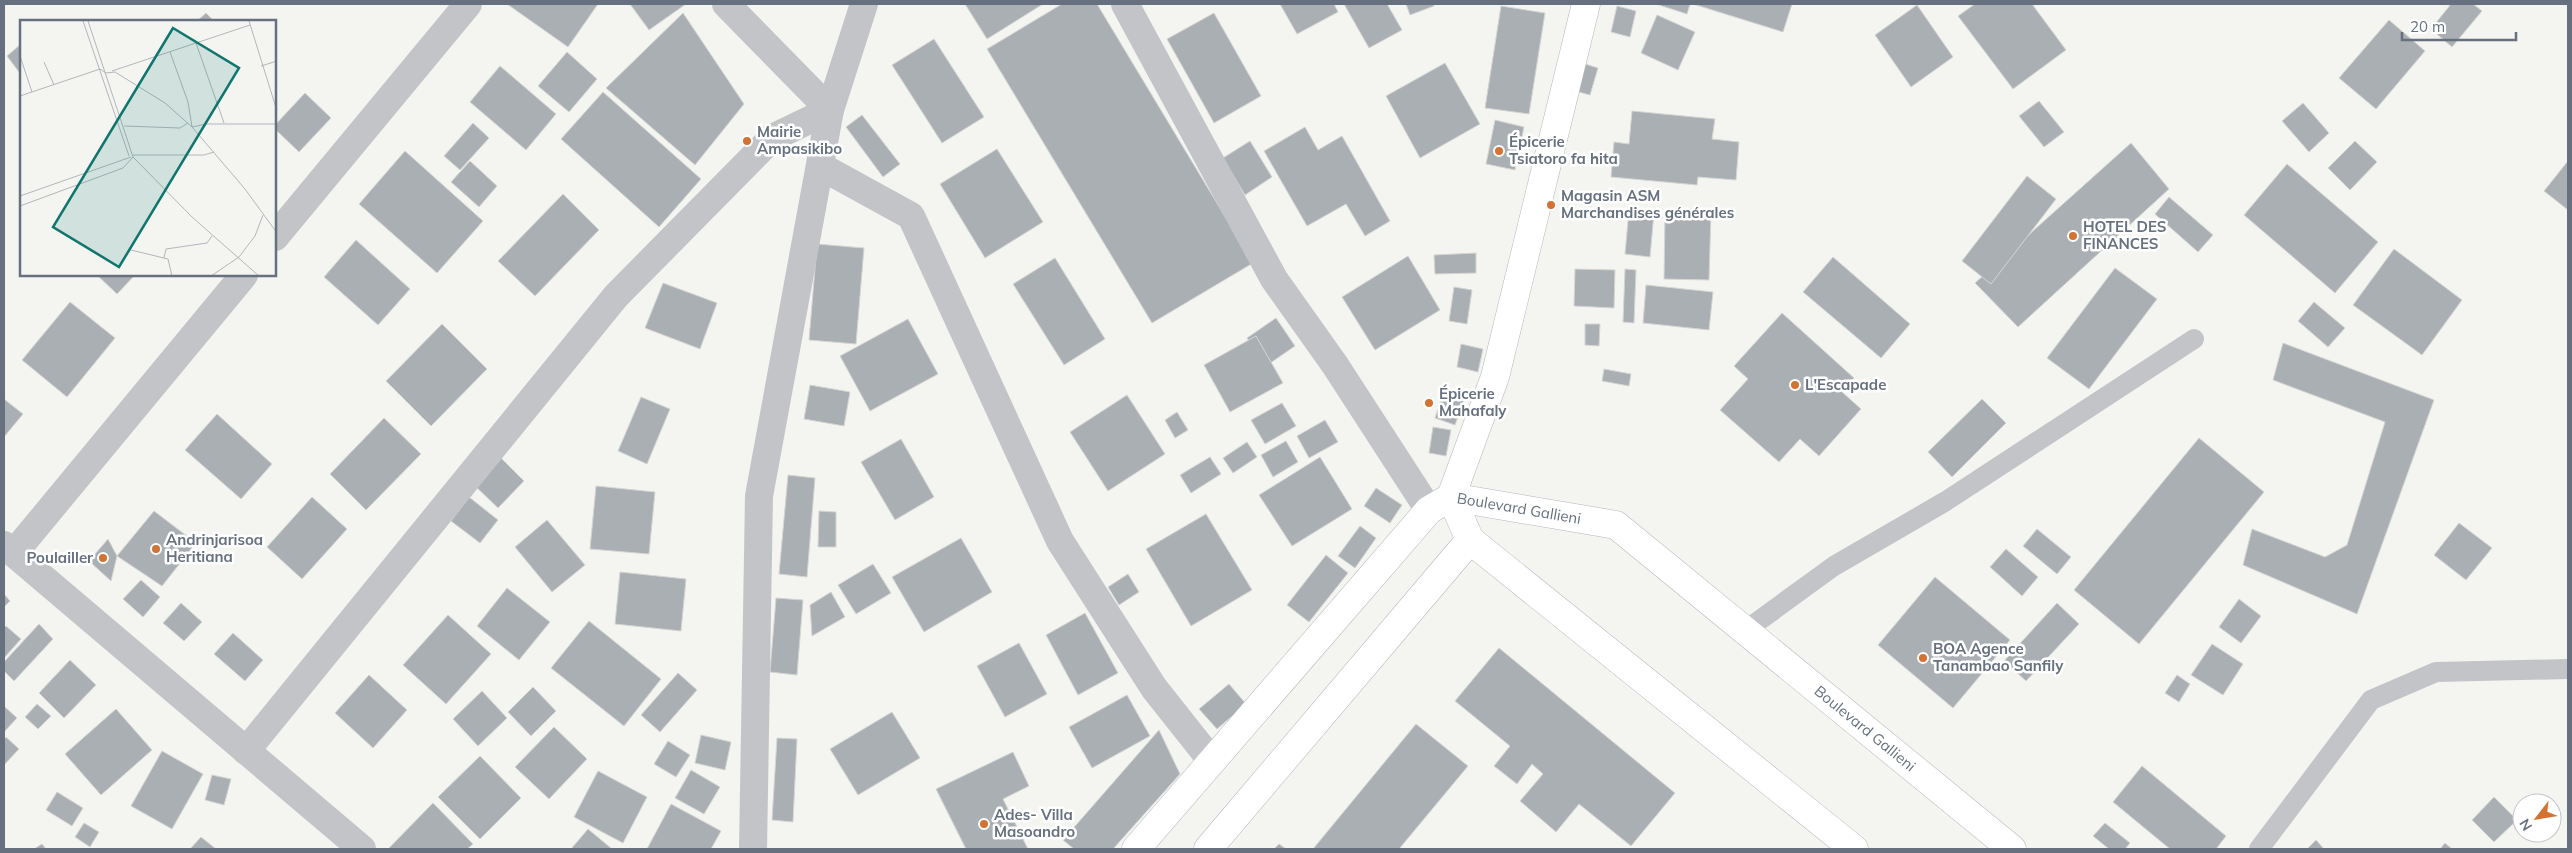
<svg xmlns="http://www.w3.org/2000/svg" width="2572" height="853" viewBox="0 0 2572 853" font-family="Mulish,sans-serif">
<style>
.building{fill:#aaafb4;stroke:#d5d5d3}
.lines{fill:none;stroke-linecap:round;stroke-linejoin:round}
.secondary-casing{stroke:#b4b7bc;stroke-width:29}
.primary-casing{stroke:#b5b7bb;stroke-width:29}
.service{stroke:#c2c4c8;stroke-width:20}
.minor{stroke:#c2c4c8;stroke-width:28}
.tertiary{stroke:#c2c4c8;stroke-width:28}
.secondary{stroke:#fff;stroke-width:28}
.primary{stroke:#fff;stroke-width:28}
.poi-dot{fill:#d27333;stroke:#fff;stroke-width:2}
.labels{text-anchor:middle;stroke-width:5;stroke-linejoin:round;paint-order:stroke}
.poi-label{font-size:15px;font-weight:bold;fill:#66707f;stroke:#fff;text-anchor:start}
.street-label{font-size:15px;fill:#66707f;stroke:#fff}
.inset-road{fill:none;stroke:#b2b7bc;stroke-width:1}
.view{fill:#0f766e;fill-opacity:0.15;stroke:#0f766e;stroke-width:2.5}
.inset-edge{fill:none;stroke:#66707f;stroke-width:2.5}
</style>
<rect width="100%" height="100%" fill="#f4f4f1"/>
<g class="building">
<path d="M 507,4 L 598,4 L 568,47 Z"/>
<path d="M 630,4 L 686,4 L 649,30 Z"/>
<path d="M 965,4 L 1043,4 L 987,39 Z"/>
<path d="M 1062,4 L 1097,4 L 1253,263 L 1152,323 L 987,49 Z"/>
<path d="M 1280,4 L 1334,4 L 1338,12 L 1297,34 Z"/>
<path d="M 1344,4 L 1387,4 L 1402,30 L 1369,48 Z"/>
<path d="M 1406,4 L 1433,4 L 1434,6 L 1410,15 Z"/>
<path d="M 1656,4 L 1690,4 L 1687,14 Z"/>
<path d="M 1693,4 L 1792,4 L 1783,32 Z"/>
<path d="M 1975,4 L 2032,4 L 2066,50 L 2013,89 L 1958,16 Z"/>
<path d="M 2451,4 L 2473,4 L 2482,11 L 2452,47 L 2431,29 Z"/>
<path d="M 1917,5 L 1953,57 L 1911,87 L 1875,35 Z"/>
<path d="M 1501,6 L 1545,13 L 1529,114 L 1485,108 Z"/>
<path d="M 1617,6 L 1636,11 L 1630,37 L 1611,32 Z"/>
<path d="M 206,13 L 214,21 L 197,21 Z"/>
<path d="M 683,13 L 744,104 L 695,165 L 606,88 Z"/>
<path d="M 1214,13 L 1261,96 L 1214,123 L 1167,39 Z"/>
<path d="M 1657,15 L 1695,32 L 1678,70 L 1641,53 Z"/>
<path d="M 2389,20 L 2425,51 L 2376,109 L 2339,78 Z"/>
<path d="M 934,39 L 984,117 L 942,143 L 892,65 Z"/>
<path d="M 21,44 L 21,71 L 19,72 L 7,56 Z"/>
<path d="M 567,52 L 597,79 L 569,112 L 538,86 Z"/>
<path d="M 1445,63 L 1480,124 L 1420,158 L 1386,96 Z"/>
<path d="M 1582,63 L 1598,68 L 1590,95 L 1575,91 Z"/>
<path d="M 500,66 L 556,114 L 526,150 L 470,102 Z"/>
<path d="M 603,92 L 701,179 L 659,227 L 561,139 Z"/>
<path d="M 305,93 L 331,118 L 299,152 L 275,129 L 275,125 Z"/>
<path d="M 2039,101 L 2064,132 L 2044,147 L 2019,116 Z"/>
<path d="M 2303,103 L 2329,133 L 2309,152 L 2282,121 Z"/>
<path d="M 1632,111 L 1715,119 L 1712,139 L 1739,142 L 1736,180 L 1698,177 L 1697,185 L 1611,177 L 1614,142 L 1629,144 Z"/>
<path d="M 862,115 L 900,164 L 883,177 L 846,127 Z"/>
<path d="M 1495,120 L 1524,127 L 1515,170 L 1486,164 Z"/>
<path d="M 473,123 L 489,138 L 460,170 L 444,156 Z"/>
<path d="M 1305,127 L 1318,150 L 1342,136 L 1390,221 L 1365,236 L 1346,204 L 1307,226 L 1264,151 Z"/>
<path d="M 1250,141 L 1272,177 L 1245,195 L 1223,158 Z"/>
<path d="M 2355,141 L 2377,162 L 2350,190 L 2328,168 Z"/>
<path d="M 2131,143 L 2169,189 L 2018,327 L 1975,283 Z"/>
<path d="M 997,149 L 1043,222 L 985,258 L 940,184 Z"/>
<path d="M 405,151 L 483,221 L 437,273 L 359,204 Z"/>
<path d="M 470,161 L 497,186 L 479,207 L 451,182 Z"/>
<path d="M 2568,161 L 2568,210 L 2544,191 Z"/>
<path d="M 2287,164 L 2378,242 L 2335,293 L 2244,215 Z"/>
<path d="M 2027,176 L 2056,199 L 1991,284 L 1962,261 Z"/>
<path d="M 563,194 L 599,230 L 535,296 L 498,261 Z"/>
<path d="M 2169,197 L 2213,235 L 2198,252 L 2155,214 Z"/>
<path d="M 1629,210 L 1654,213 L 1650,257 L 1625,254 Z"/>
<path d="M 1665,212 L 1711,213 L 1709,280 L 1664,279 Z"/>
<path d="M 356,240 L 410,289 L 378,325 L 324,277 Z"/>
<path d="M 817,244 L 864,248 L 856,344 L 809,340 Z"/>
<path d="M 2394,249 L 2462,300 L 2422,355 L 2353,305 Z"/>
<path d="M 1476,253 L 1476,273 L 1435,274 L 1434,255 Z"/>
<path d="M 1408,256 L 1440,310 L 1375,350 L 1342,297 Z"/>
<path d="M 1833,257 L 1910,324 L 1881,358 L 1803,292 Z"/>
<path d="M 1055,258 L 1105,339 L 1064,365 L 1013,284 Z"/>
<path d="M 2115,268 L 2157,299 L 2089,389 L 2047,358 Z"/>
<path d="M 1575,269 L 1615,270 L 1614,308 L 1574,306 Z"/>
<path d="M 1625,269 L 1636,270 L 1634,323 L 1623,322 Z"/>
<path d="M 97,275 L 135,275 L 117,294 Z"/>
<path d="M 663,283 L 717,303 L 700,349 L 645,328 Z"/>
<path d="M 1646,285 L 1713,292 L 1709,330 L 1643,323 Z"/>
<path d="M 1454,287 L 1472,290 L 1467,324 L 1449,321 Z"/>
<path d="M 70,302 L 115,338 L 67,397 L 22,360 Z"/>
<path d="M 2314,302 L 2345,328 L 2328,347 L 2298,321 Z"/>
<path d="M 1782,313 L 1854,378 L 1842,392 L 1861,409 L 1819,456 L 1800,439 L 1779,462 L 1720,410 L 1748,379 L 1734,366 Z"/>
<path d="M 1276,318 L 1295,346 L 1266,366 L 1247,338 Z"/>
<path d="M 908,319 L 938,374 L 870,411 L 840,356 Z"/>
<path d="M 442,324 L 487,369 L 431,426 L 386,381 Z"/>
<path d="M 1585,324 L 1600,324 L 1599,346 L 1585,345 Z"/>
<path d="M 1256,336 L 1283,383 L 1230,412 L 1204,365 Z"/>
<path d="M 2283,343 L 2434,400 L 2357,614 L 2243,565 L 2252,529 L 2325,557 L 2347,545 L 2385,422 L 2273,380 Z"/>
<path d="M 1461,344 L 1483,349 L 1478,372 L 1457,367 Z"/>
<path d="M 1604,369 L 1631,374 L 1629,386 L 1602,381 Z"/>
<path d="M 810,385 L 850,392 L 844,426 L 804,419 Z"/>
<path d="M 1444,390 L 1465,397 L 1455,425 L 1435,418 Z"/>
<path d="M 1127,395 L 1165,454 L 1108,491 L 1070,432 Z"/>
<path d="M 641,397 L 670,409 L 647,464 L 618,451 Z"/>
<path d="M 4,399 L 23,414 L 4,437 Z"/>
<path d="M 1982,399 L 2006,423 L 1952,477 L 1928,452 Z"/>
<path d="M 1282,403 L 1296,426 L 1265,444 L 1251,420 Z"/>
<path d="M 1177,412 L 1188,430 L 1175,438 L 1165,420 Z"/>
<path d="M 217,414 L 272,464 L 241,499 L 185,450 Z"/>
<path d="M 384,418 L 421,454 L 366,510 L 330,474 Z"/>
<path d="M 1325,420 L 1338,442 L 1309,458 L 1297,436 Z"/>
<path d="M 1433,427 L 1451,430 L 1446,456 L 1429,453 Z"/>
<path d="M 2199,438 L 2264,492 L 2139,644 L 2074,590 Z"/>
<path d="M 901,439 L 934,497 L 895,520 L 861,462 Z"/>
<path d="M 1286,441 L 1298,462 L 1273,477 L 1261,455 Z"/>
<path d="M 1247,442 L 1257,457 L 1233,473 L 1223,458 Z"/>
<path d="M 497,454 L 524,481 L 498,508 L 470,481 Z"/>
<path d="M 1210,457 L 1221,474 L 1191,493 L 1180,475 Z"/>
<path d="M 1320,457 L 1352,509 L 1292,546 L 1259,495 Z"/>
<path d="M 788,475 L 815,478 L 807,577 L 779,574 Z"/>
<path d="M 596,486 L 655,492 L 649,554 L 590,549 Z"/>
<path d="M 1376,488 L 1402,505 L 1390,523 L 1364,506 Z"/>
<path d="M 312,497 L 347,529 L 302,579 L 267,547 Z"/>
<path d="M 469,497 L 498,520 L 480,543 L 451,521 Z"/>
<path d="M 154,511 L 196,543 L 162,586 L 117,556 Z"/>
<path d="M 819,511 L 836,512 L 836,547 L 818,547 Z"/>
<path d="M 1206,514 L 1252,590 L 1191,626 L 1146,549 Z"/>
<path d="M 547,520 L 585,565 L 552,592 L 515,547 Z"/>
<path d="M 2459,523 L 2492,548 L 2466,580 L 2434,555 Z"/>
<path d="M 1360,526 L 1376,538 L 1355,568 L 1338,556 Z"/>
<path d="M 2037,529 L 2071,557 L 2057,574 L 2023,546 Z"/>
<path d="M 961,538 L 992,592 L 924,632 L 892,577 Z"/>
<path d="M 108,539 L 117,556 L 111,581 L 89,561 Z"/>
<path d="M 2006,549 L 2038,577 L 2022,596 L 1990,567 Z"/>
<path d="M 1326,555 L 1348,573 L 1309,622 L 1287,605 Z"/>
<path d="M 873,564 L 891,593 L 856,614 L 838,585 Z"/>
<path d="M 620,572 L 686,579 L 681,631 L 615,624 Z"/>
<path d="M 1128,574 L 1139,592 L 1119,605 L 1108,587 Z"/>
<path d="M 1935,577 L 2010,640 L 1953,708 L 1878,645 Z"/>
<path d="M 141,580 L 160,597 L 143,617 L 123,599 Z"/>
<path d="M 507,588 L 550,622 L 519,660 L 477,626 Z"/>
<path d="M 831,592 L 845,617 L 812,636 L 810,605 Z"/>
<path d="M 4,594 L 10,601 L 4,607 Z"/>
<path d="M 776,598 L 803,600 L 797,675 L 770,672 Z"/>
<path d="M 2239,599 L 2261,616 L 2241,643 L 2219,627 Z"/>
<path d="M 181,603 L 202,622 L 184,641 L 163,623 Z"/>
<path d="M 2057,603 L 2079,624 L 2026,681 L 2004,661 Z"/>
<path d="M 1085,613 L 1118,673 L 1078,695 L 1046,635 Z"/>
<path d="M 448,615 L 491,654 L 446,704 L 403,665 Z"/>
<path d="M 589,621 L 661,679 L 624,726 L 551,668 Z"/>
<path d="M 39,624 L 53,639 L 14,681 L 4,671 L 4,662 Z"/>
<path d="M 6,626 L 21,639 L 4,658 L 4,628 Z"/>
<path d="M 233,633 L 263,660 L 245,681 L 214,654 Z"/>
<path d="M 1019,643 L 1047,694 L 1005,717 L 977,666 Z"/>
<path d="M 2212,644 L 2243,664 L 2223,695 L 2191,675 Z"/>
<path d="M 1499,648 L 1675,793 L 1631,846 L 1579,804 L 1556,832 L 1520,801 L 1543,774 L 1532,764 L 1517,784 L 1494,766 L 1510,746 L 1455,701 Z"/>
<path d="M 70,660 L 96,685 L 64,718 L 39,693 Z"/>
<path d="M 678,673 L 697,690 L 660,732 L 641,715 Z"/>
<path d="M 369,675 L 407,710 L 373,748 L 335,713 Z"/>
<path d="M 2177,675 L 2190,684 L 2179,702 L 2165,693 Z"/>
<path d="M 1229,684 L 1246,704 L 1217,729 L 1199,709 Z"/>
<path d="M 533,687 L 556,711 L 531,736 L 508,712 Z"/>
<path d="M 482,691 L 507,718 L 478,746 L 453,719 Z"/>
<path d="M 1127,695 L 1150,736 L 1092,768 L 1069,727 Z"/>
<path d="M 37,704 L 51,716 L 38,729 L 25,717 Z"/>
<path d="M 4,706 L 17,718 L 4,732 Z"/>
<path d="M 116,709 L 152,750 L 101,795 L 65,754 Z"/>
<path d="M 892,712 L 920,758 L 858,795 L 830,749 Z"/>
<path d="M 1416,724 L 1468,766 L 1399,849 L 1313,849 Z"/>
<path d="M 554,727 L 587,759 L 549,799 L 515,767 Z"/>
<path d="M 1159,730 L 1180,774 L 1113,849 L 1074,849 L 1063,840 Z"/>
<path d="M 701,735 L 731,742 L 725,770 L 695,763 Z"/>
<path d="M 6,737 L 19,749 L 4,765 L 4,740 Z"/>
<path d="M 777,738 L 797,739 L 793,822 L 772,820 Z"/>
<path d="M 668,741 L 690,755 L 676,777 L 654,764 Z"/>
<path d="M 162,751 L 203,774 L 172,829 L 131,806 Z"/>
<path d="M 1013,752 L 1029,786 L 1003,799 L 1028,849 L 966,849 L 936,789 Z"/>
<path d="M 480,756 L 521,798 L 480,839 L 438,797 Z"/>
<path d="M 2142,766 L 2226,836 L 2216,849 L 2170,849 L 2113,802 Z"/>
<path d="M 691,770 L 720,787 L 704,814 L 675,798 Z"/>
<path d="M 598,771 L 647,797 L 623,843 L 574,817 Z"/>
<path d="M 212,775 L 231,779 L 224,805 L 205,800 Z"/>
<path d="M 57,792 L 83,808 L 72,826 L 46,810 Z"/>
<path d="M 2494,797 L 2517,820 L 2494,842 L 2472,820 Z"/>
<path d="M 433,803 L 473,844 L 467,849 L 388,849 Z"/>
<path d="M 671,804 L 721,831 L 711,849 L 647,849 Z"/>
<path d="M 84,823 L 99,832 L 90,847 L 75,837 Z"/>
<path d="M 2105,823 L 2130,843 L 2125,849 L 2109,849 L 2093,836 Z"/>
<path d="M 588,829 L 612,849 L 571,849 Z"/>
<path d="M 201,837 L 216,849 L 190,849 Z"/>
<path d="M 2316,840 L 2324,849 L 2307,849 Z"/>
<path d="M 2445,843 L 2452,849 L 2440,849 Z"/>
<path d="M 42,844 L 46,849 L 34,849 Z"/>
<path d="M 1279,844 L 1286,849 L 1274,849 Z"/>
</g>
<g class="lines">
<defs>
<g id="secondary">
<path d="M 1136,849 L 1429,510 L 1451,497"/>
<path d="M 1208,849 L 1470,540"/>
</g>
<g id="primary">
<path id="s1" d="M 1451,497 L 1616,525 L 2012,849"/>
<path d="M 1451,497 L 1470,540 L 1854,849"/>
<path d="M 1451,497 L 1495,377 L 1586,4"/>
</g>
</defs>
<use href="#secondary" class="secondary-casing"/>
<use href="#primary" class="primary-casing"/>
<g class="service">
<path d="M 1746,630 L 1834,566 L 1946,501 L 2194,339"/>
<path d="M 2259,849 L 2371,700 L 2436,672 L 2568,669"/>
</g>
<g class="minor">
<path d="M 1125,4 L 1274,279 L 1335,365 L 1429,510"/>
<path d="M 820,166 L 911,216 L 1060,541 L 1154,688 L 1211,760"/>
<path d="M 275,237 L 468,4"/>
<path d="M 4,545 L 362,849"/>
<path d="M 14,553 L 244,275"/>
<path d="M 246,751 L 616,296 L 772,138 L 830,110 L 726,4"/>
</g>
<path class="tertiary" d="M 753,849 L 759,496 L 830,110 L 864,4"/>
<use href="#secondary" class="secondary"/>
<use href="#primary" class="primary"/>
</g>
<g class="poi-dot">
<circle cx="747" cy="141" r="5"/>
<circle cx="1499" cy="151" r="5"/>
<circle cx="1551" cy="205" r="5"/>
<circle cx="2073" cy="236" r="5"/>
<circle cx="1795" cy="385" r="5"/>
<circle cx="1429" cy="403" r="5"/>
<circle cx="156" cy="549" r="5"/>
<circle cx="103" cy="558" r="5"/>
<circle cx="1923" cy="658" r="5"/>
<circle cx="984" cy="824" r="5"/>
</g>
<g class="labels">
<g class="poi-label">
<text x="757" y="137">Mairie<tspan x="757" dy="17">Ampasikibo</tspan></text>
<text x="1509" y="147">Épicerie<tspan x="1509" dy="17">Tsiatoro fa hita</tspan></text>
<text x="1561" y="201">Magasin ASM<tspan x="1561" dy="17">Marchandises générales</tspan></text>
<text x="2083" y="232">HOTEL DES<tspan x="2083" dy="17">FINANCES</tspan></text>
<text x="1805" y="390">L'Escapade</text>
<text x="1439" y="399">Épicerie<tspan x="1439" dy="17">Mahafaly</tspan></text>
<text x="166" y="545">Andrinjarisoa<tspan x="166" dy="17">Heritiana</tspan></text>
<text x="93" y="563" text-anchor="end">Poulailler</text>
<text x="1933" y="654">BOA Agence<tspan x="1933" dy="17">Tanambao Sanfily</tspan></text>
<text x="994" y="820">Ades- Villa<tspan x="994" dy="17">Masoandro</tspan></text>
</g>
<g class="street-label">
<text dy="5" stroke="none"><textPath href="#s1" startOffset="69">Boulevard Gallieni</textPath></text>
<text dy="5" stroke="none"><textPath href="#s1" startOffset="489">Boulevard Gallieni</textPath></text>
</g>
</g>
<g transform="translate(20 20)">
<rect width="256" height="256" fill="#f4f4f1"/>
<path class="inset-road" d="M 63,1 L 109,136M 68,1 L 113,137 L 172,197 L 239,256M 229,1 L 257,91M 176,23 L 204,103M 150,32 L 168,82 L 172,107 L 186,104 L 257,104M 0,36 L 12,72M 24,42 L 34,65M 241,46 L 257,41M 92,51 L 230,5M 0,76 L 80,49 L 86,53 L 95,52 L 145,83 L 172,107 L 225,169 L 257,213M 104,106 L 160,108 L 168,103M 113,135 L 184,135 L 194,132M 0,176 L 111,137M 0,186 L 103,148 L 113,137M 111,230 L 148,239 L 152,256M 144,238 L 146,229 L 187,223 L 192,216M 191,256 L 219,237 L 235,216 L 243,195"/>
<path class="view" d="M 153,8 L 219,48 L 99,247 L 33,207 Z"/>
<rect width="256" height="256" class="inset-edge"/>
</g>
<rect width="2572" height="853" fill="none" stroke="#66707f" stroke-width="10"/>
<g transform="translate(2537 818) rotate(239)"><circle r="24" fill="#ffffff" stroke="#c2c6cc"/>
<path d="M0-4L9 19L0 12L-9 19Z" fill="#d27333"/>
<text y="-8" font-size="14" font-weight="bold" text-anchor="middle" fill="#66707f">N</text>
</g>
<path d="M2402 32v8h114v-8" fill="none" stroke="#66707f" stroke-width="2.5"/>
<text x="2410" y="32" font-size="15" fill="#66707f" stroke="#ffffff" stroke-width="4" paint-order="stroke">20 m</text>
</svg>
